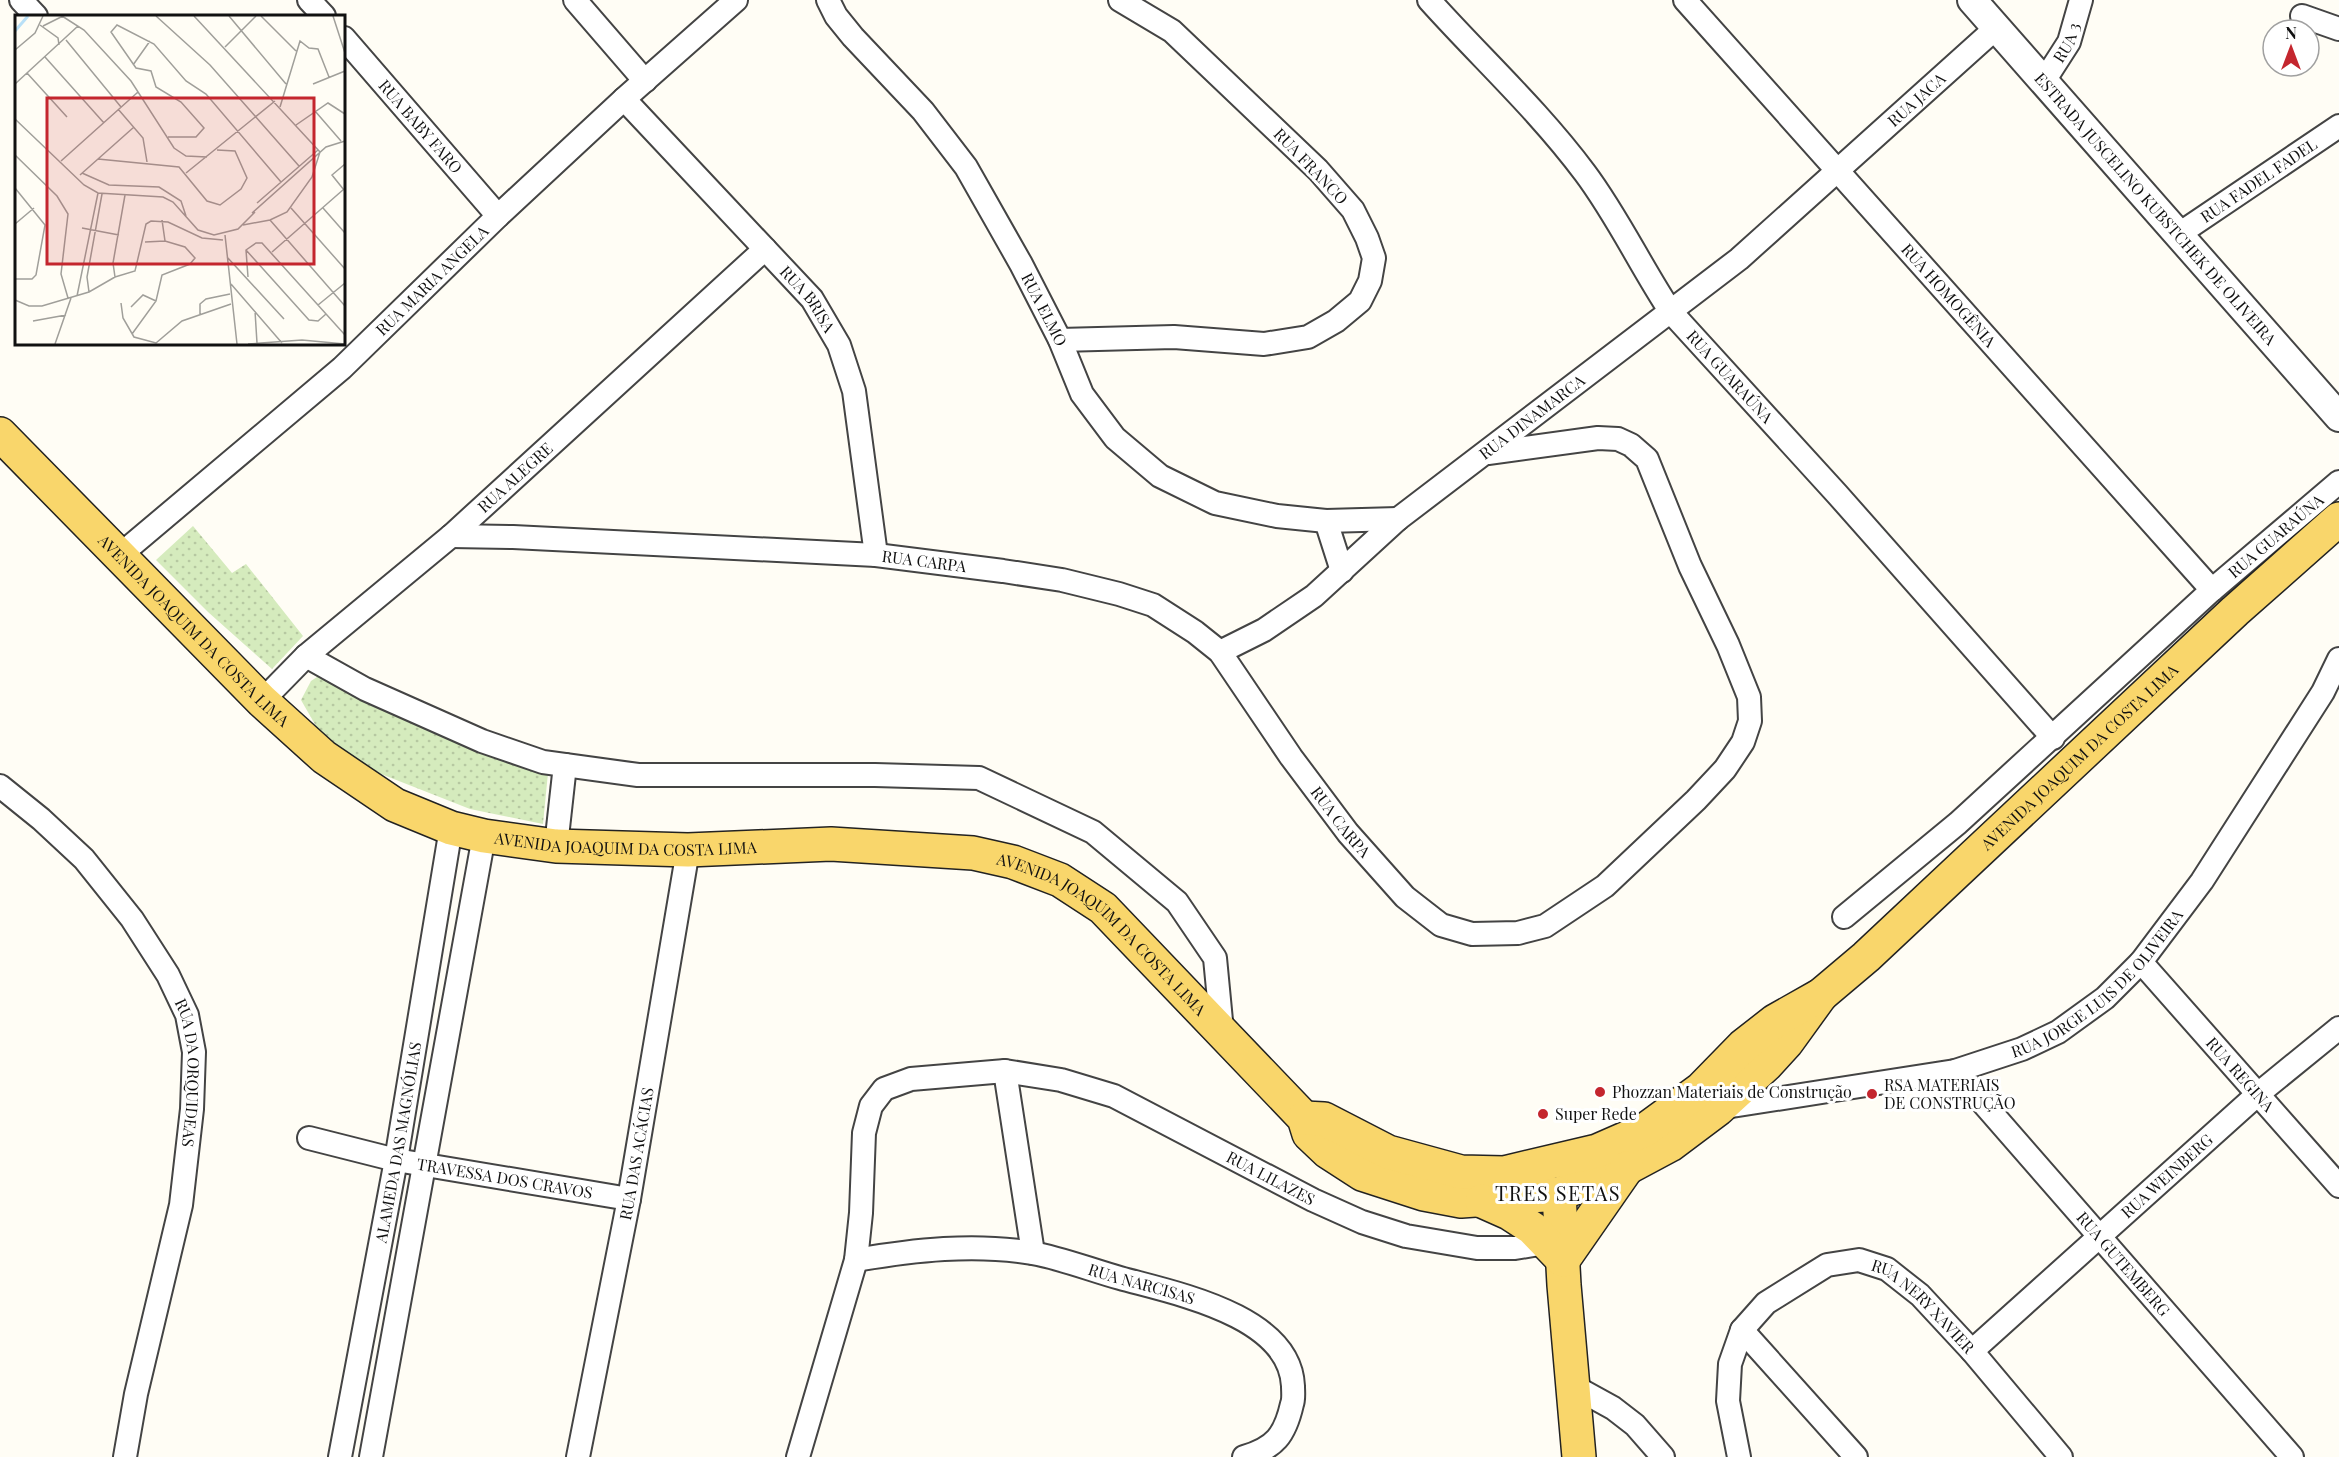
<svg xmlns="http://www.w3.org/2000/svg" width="2339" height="1457" viewBox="0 0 2339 1457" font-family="'Playfair Display',serif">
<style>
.park{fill:url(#park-dots)}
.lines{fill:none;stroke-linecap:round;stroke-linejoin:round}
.minor-casing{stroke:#444;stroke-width:26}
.tertiary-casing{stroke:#444;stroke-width:32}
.primary-casing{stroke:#222;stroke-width:36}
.minor{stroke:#fff;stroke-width:22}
.tertiary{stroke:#fff;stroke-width:28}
.primary{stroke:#f9d66b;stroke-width:33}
.poi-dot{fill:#c4262e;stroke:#fff;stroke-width:2}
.labels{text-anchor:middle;stroke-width:6;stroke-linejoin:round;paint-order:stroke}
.street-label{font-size:16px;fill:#111;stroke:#fff}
.poi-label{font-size:16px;fill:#111;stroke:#fff;text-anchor:start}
.quarter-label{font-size:20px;letter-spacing:1.5px;fill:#111;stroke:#fff}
.inset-river{fill:none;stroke:#b9e0f7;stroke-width:3}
.inset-road{fill:none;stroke:#a09f9a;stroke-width:1.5}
.view{fill:#c4262e;fill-opacity:0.15;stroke:#c4262e;stroke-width:3}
.inset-edge{fill:none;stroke:#111;stroke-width:3}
</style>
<defs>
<pattern id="park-dots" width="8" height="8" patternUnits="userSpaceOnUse" patternTransform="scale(1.5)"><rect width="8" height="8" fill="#d5ebbd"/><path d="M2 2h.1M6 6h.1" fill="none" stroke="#b6c8a1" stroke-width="1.8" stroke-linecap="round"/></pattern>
</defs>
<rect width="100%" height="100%" fill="#fffdf5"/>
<g class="park">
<path d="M 193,526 L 232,573 L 246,564 L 303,636 L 272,669 L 208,612 L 156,560 Z"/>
<path d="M 323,673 L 548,773 L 543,824 L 470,809 L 376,772 L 320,733 L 301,700 L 311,681 Z"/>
</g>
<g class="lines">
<defs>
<g id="minor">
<path d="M 21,0 L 36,16"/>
<path d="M 309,0 L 324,16"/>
<path d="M 575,0 L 645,81"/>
<path id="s1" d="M 828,0 L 836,16 L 853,37 L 923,111 L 966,167 L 1021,264 L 1060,340 L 1082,394 L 1115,438 L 1160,476 L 1215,503 L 1277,516 L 1326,521 L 1398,519"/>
<path id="s2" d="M 1429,0 C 1481,58 1538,110 1585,173 C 1618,217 1641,267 1671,312 L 1837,494 L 2053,738"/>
<path id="s3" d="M 1685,0 L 2212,590"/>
<path d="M 2302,16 L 2339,29"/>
<path id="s4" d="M 344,38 L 498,216"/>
<path id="s5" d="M 2044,81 L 2069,42 L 2081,0"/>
<path id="s6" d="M 624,99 L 812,299 L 839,345 L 854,391 L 876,555"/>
<path id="s7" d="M 2179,234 L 2339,126"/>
<path d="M 1060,340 L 1174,337 L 1264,344 L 1308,337 L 1336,321 L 1360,301 L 1370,281 L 1374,258 L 1367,238 L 1353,210 L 1318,170 L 1172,31 L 1120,0"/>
<path d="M 1326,521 L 1342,571"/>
<path id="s8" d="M 451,536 L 513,537 L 876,555 L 1003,571 L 1062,580 L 1119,594 L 1153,605 L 1195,632 L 1220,652 L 1291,757 L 1348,833 L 1405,897 L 1441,925 L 1472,934 L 1518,933 L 1545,926 L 1605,886 L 1696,800 L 1725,769 L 1743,742 L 1750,721 L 1749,697 L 1728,645 L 1690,566 L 1647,459 L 1631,445 L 1618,439 L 1598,438 L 1488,453"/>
<path id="s9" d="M 120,555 L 342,368 L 498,216 L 624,99 L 736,0"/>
<path id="s10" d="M 1220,652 L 1264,630 L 1314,596 L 1398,519 L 1739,259 L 1996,28"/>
<path d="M 306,656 L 365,689 L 482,741 L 543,762 L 638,775 L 875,775 L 979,778 L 1093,832 L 1177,902 L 1215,958 L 1222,1031"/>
<path id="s11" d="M 262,701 L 306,656 L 451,536 L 765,249"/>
<path id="s12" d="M 0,786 L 41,819 L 84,859 L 132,919 L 168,975 L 187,1015 L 194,1052 L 192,1109 L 181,1205 L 136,1394 L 125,1457"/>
<path d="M 556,846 L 565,765"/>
<path id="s13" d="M 1844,917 L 1958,823 L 2212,590 L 2339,482"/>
<path id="s14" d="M 2141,962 L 2339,1186"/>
<path d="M 1005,1071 L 1033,1253"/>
<path id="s15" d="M 1955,1071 L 2292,1457"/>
<path id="s16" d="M 1719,1108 L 1955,1071 L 2022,1049 L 2058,1032 L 2105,998 L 2141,962 L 2202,881 L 2323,692 L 2339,659"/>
<path id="s17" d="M 309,1138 L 396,1160 L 629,1199"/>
<path id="s18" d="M 856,1260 C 914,1250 974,1243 1032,1253 C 1061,1258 1091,1270 1120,1278 C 1174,1293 1290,1315 1293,1386 C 1293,1392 1294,1399 1292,1404 C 1285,1435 1275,1448 1244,1457"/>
<path d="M 1742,1330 L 1856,1457"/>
<path id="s19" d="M 1972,1351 L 2258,1094 L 2339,1028"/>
<path d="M 1573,1386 L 1613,1408 L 1635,1425 L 1663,1457"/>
<path id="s20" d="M 340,1457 L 396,1160 L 451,828"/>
<path d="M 371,1457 L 484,836"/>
<path id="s21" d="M 578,1457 L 629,1199 L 688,850"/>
<path id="s22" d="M 798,1457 L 856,1260 L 861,1213 L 864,1133 L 871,1106 L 884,1089 L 911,1079 L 1005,1071 L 1061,1080 L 1114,1096 L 1313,1200 L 1362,1222 L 1406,1236 L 1477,1248 L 1515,1248 L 1545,1243"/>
<path id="s23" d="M 1739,1457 L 1728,1401 L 1730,1364 L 1742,1330 L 1766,1303 L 1827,1265 L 1859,1260 L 1887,1269 L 1920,1295 L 1972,1351 L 2061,1457"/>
</g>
<g id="tertiary">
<path id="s24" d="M 1972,0 L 2339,417"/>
</g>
<g id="primary">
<path id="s25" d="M 0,434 L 262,701 L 324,757 L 395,805 L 451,828 L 484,836 L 556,846 L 688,850 L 831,844 L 973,853 L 1013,862 L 1060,880 L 1103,908 L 1304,1118 L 1309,1134 L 1328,1152 L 1362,1174 L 1424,1194 L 1461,1201 L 1559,1194 L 1627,1168 L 1670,1145 L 1718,1109 L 1766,1065 L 1787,1042 L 1821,995"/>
<path id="s26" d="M 1304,1118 L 1324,1119 L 1388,1152 L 1461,1172 L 1504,1173 L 1597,1151 L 1645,1130 L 1701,1089 L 1743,1046 L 1775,1021 L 1821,995 L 1866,957 L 2235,611 L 2339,519"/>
<path d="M 1559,1194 L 1564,1285 L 1579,1457"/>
<path d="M 1482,1201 L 1509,1213 L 1532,1228 L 1563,1260"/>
<path d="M 1563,1260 L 1627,1168"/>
</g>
</defs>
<use href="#minor" class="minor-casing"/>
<use href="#tertiary" class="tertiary-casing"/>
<use href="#primary" class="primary-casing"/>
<use href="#minor" class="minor"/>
<use href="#tertiary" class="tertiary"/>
<use href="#primary" class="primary"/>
</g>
<g class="poi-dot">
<circle cx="1600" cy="1092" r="6"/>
<circle cx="1872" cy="1094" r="6"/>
<circle cx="1543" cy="1114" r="6"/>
</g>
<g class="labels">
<g class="street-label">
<text dy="6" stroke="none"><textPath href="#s5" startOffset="45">RUA 3</textPath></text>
<text dy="6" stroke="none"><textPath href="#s10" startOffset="891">RUA JACA</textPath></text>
<text dy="6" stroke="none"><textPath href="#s4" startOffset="117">RUA BABY FARO</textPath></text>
<text transform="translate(1311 166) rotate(46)" y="6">RUA FRANCO</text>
<text dy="6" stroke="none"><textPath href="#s7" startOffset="96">RUA FADEL FADEL</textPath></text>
<text dy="6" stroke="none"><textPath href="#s24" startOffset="278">ESTRADA JUSCELINO KUBSTCHEK DE OLIVEIRA</textPath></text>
<text dy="6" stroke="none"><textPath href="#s9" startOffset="416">RUA MARIA ANGELA</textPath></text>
<text dy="6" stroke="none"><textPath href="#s3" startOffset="396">RUA HOMOGÊNIA</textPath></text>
<text dy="6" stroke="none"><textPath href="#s6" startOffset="272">RUA BRISA</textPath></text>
<text dy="6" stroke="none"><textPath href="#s1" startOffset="380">RUA ELMO</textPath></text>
<text dy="6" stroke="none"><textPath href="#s2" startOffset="484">RUA GUARAÚNA</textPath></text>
<text dy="6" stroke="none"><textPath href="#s10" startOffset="392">RUA DINAMARCA</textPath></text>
<text dy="6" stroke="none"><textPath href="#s11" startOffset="338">RUA ALEGRE</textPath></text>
<text dy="6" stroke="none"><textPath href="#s13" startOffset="576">RUA GUARAÚNA</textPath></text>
<text dy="6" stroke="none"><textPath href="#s8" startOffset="474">RUA CARPA</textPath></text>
<text dy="6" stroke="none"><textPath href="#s25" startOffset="276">AVENIDA JOAQUIM DA COSTA LIMA</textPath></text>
<text dy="6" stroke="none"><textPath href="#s26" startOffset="933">AVENIDA JOAQUIM DA COSTA LIMA</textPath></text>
<text dy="6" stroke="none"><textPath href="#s8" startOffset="998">RUA CARPA</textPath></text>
<text dy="6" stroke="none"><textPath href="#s25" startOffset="780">AVENIDA JOAQUIM DA COSTA LIMA</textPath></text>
<text dy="6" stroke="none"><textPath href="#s25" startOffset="1284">AVENIDA JOAQUIM DA COSTA LIMA</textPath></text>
<text dy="6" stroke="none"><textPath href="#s16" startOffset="410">RUA JORGE LUIS DE OLIVEIRA</textPath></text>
<text dy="6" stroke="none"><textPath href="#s12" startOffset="357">RUA DA ORQUIDEAS</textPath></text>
<text dy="6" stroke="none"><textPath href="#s14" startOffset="150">RUA REGINA</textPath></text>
<text dy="6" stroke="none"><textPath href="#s20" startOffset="320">ALAMEDA DAS MAGNÓLIAS</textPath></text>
<text dy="6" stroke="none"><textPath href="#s21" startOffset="309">RUA DAS ACÁCIAS</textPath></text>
<text dy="6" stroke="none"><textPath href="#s19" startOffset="262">RUA WEINBERG</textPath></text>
<text dy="6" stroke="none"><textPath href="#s17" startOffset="200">TRAVESSA DOS CRAVOS</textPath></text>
<text dy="6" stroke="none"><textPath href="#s22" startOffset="794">RUA LILAZES</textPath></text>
<text dy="6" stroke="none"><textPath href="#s15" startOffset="256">RUA GUTEMBERG</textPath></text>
<text dy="6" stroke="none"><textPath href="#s18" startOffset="291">RUA NARCISAS</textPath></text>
<text dy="6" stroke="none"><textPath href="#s23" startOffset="351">RUA NERY XAVIER</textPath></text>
</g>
<g class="poi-label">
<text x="1884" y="1091">RSA MATERIAIS<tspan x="1884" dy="18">DE CONSTRUÇÃO</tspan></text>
<text x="1612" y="1098">Phozzan Materiais de Construção</text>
<text x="1555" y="1120">Super Rede</text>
</g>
<g class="quarter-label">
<text x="1558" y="1201">TRES SETAS</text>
</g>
</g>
<g transform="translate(15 15)">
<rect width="330" height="330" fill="#fffdf5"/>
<path class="inset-river" d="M 0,16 L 13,1"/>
<path class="inset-road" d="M 47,1 L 69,15 L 116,66 L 159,133 L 171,141 L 192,142M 141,1 L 195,50 L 284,151M 179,1 L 305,137 L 297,162 L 272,197 L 255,205 L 228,210M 214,1 L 271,69M 246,1 L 281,36M 318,1 L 330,38M 25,10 L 43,23 L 44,30M 28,11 L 48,1M 51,25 L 106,92M 210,32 L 241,1M 0,35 L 20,18 L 28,1M 30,42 L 89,108M 118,50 L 135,26M 12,58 L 52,102M 0,69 L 63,11M 298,69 L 330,56M 265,92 L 285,26 L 294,33 L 303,34 L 314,62M 103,94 L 128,123 L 132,147M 300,96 L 326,126M 0,104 L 69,170 L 83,178 L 148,182 L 158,187 L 183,215 L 199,220 L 223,214 L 240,197M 281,110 L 313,88 L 330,99M 153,122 L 181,122 L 189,113 L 166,87 L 141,72 L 136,56 L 121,53 L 96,17 L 102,10 L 139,29 L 171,66 L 191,79 L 266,167M 0,140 L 42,181 L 53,199 L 46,259 L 53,283M 83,144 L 164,152 L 192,186 L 205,190 L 226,174 L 232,163 L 220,136 L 202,135M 46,146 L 123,77M 67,158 L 94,170 L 144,172 L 166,186 L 171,201M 171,158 L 260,86M 65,160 L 119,112M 0,173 L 30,210 L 21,260 L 17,264 L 0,264M 329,175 L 317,160 L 330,149M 242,188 L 303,135M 276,193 L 330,254M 308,193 L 330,218M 237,198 L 311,132 L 330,126M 147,205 L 150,226M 255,205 L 330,291M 0,209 L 19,193M 67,213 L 104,220M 210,220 L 222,329M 231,235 L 294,305 L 303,306 L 311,299M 257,237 L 329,174M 212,242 L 269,304M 100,262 L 120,256 L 131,209 L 136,206 L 153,207 L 187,223 L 208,225M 100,262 L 98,248 L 110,180M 233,262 L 231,235 L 241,228 L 247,228 L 330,320M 216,269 L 267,328M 74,277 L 72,262 L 87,179M 62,281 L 83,178M 0,285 L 14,291 L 27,291 L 74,277 L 100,262M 106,288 L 108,303 L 119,322 L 141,328 L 167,306 L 216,289M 303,290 L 330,268M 116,292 L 128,280 L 141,286M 240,296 L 242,328M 185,299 L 185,289 L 191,284 L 215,279M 18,306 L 51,300M 117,319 L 141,286 L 147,260 L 175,249 L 180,243 L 170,232 L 150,226 L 130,227M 40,329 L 56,283M 233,329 L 287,325 L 330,329"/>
<path class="view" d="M 32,83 L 299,83 L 299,249 L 32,249 Z"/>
<rect width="330" height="330" class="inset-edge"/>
</g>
<g transform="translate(2291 48)"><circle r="28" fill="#ffffff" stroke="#a0a0a0" stroke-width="1.5"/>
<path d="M0-4.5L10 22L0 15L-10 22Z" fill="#c4262e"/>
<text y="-9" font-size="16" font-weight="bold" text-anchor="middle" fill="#111111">N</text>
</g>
</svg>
